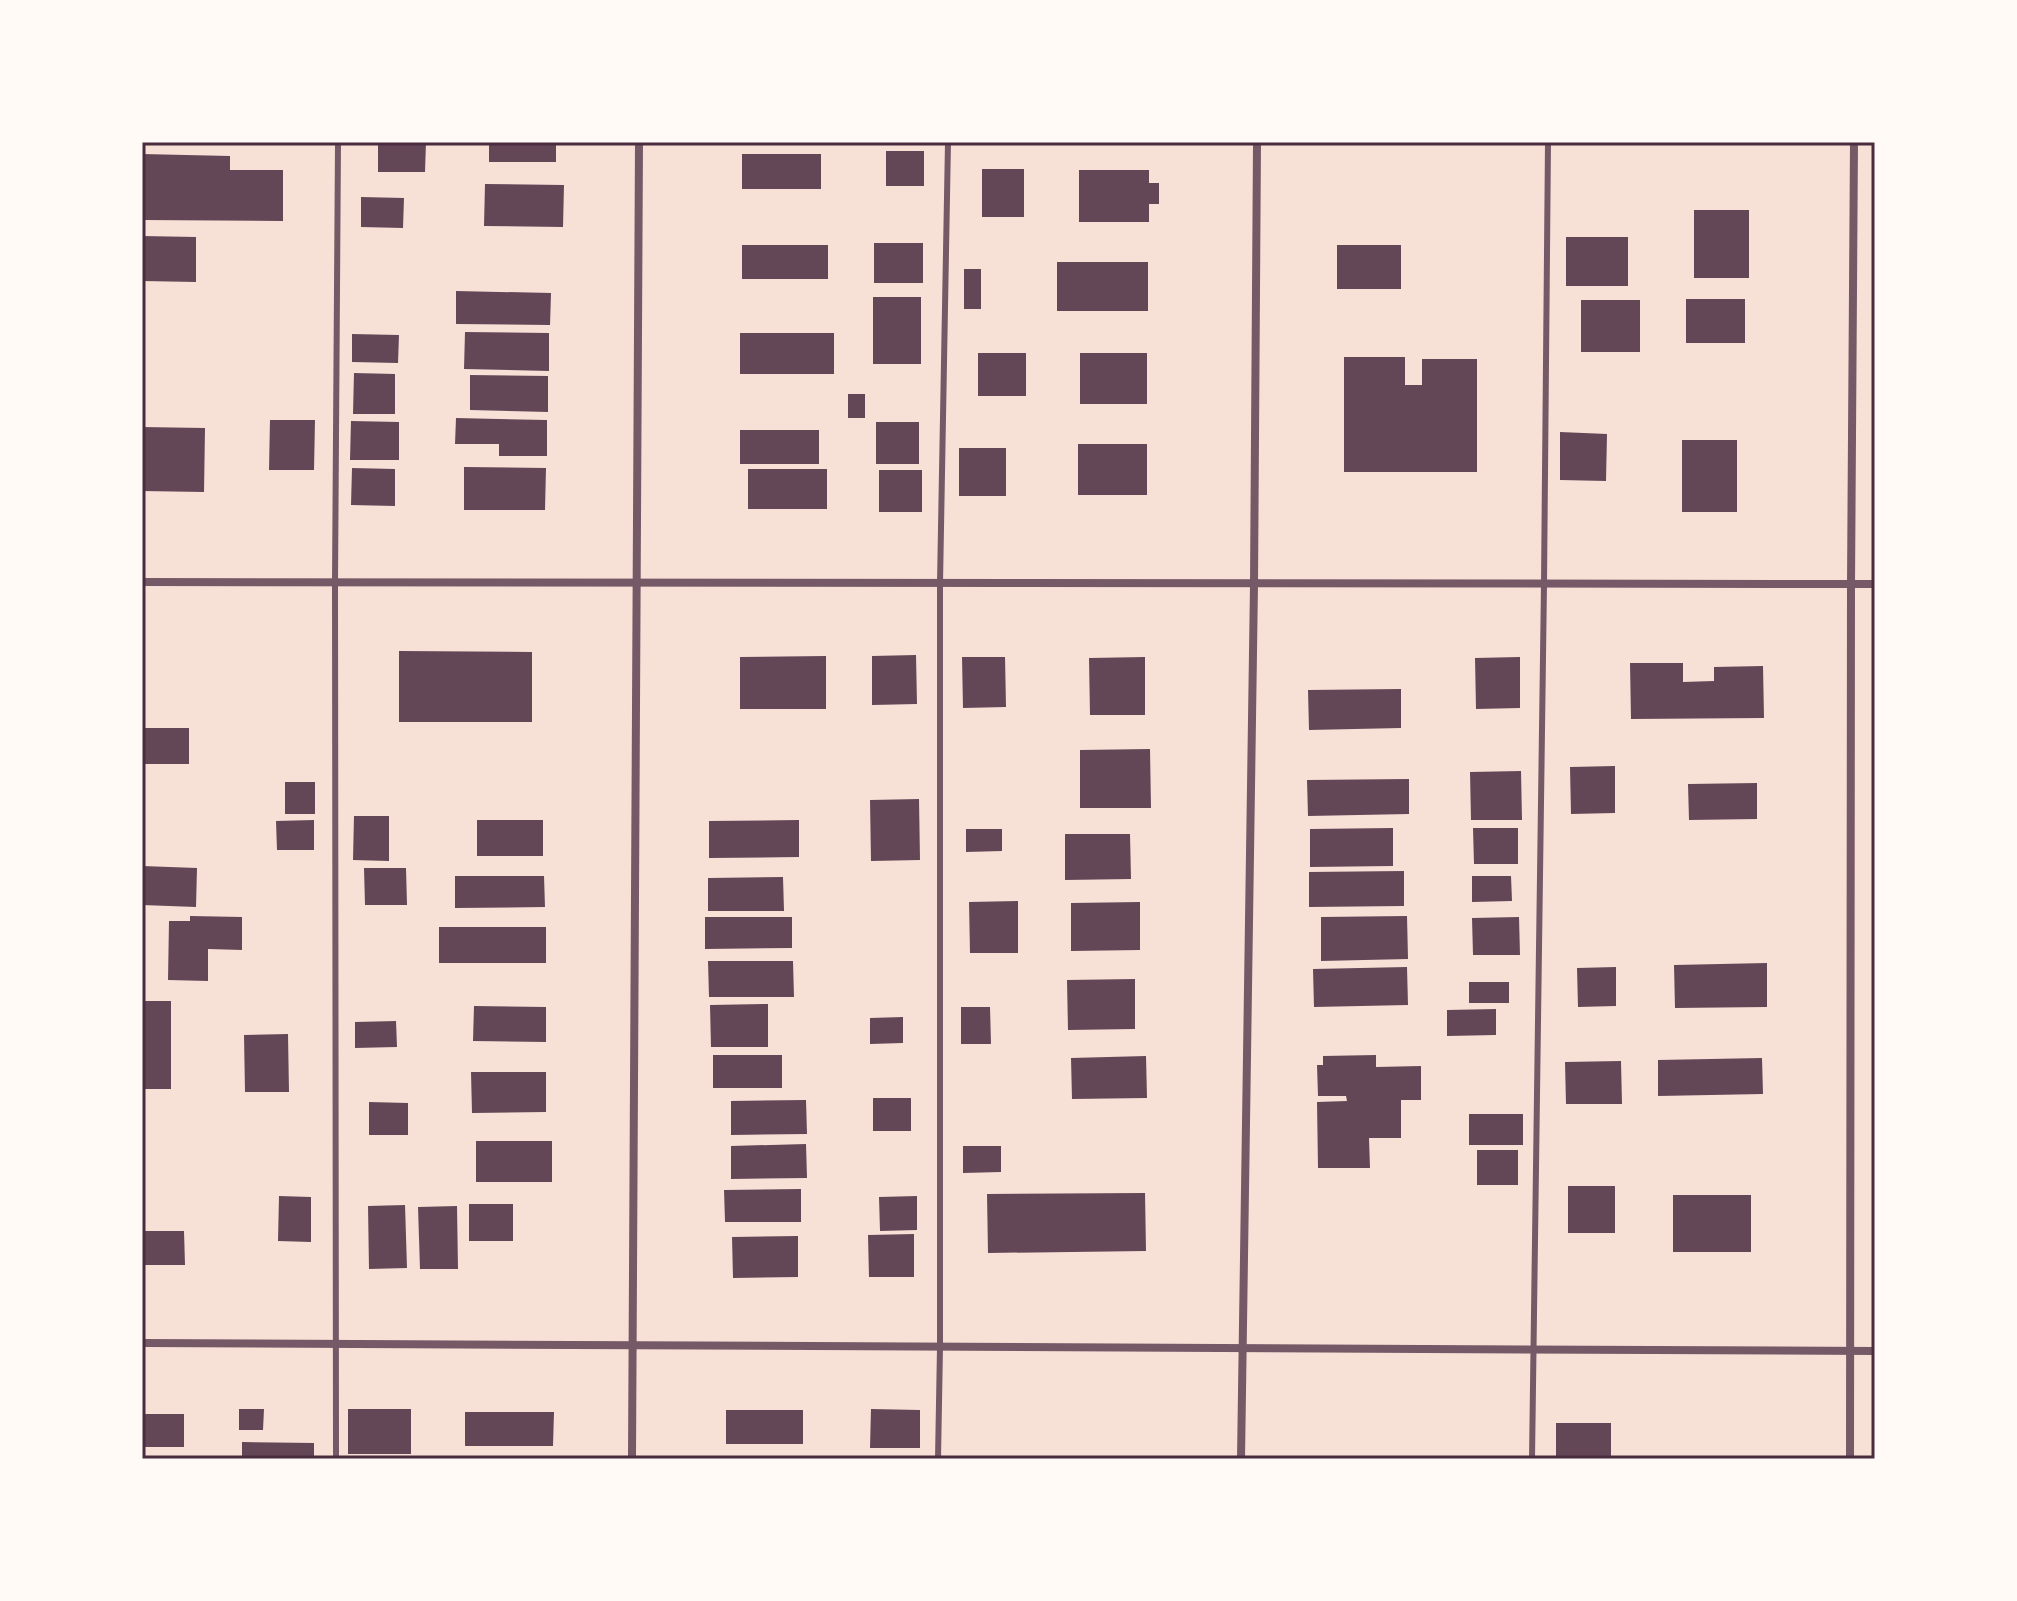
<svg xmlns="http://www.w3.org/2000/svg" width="2017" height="1601" viewBox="0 0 2017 1601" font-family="Poppins,sans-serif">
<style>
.building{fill:#644757}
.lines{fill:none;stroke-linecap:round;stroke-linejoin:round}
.service{stroke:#755966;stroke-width:6}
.minor{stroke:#755966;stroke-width:8}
.neatline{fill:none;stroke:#4a2c40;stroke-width:3}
</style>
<rect width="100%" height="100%" fill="#f7e1d7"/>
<g class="building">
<path d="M 378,142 L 426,142 L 425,172 L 378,172 Z"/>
<rect x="489" y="142" width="67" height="20"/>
<rect x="886" y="151" width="38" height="35"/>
<path d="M 142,154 L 230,156 L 230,170 L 283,170 L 283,221 L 142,220 Z"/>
<rect x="742" y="154" width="79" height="35"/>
<rect x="982" y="169" width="42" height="48"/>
<path d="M 1079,170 L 1149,170 L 1149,183 L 1159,183 L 1159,204 L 1149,204 L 1149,222 L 1079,222 Z"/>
<path d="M 485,184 L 564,185 L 563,227 L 484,226 Z"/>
<path d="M 361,197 L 404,198 L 403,228 L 361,227 Z"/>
<rect x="1694" y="210" width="55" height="68"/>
<path d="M 142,236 L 196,237 L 196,282 L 142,281 Z"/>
<rect x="1566" y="237" width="62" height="49"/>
<rect x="874" y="243" width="49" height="40"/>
<rect x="742" y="245" width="86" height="34"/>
<rect x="1337" y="245" width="64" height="44"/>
<rect x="1057" y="262" width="91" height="49"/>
<rect x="964" y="269" width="17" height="40"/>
<path d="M 456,291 L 551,293 L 550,325 L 456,324 Z"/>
<rect x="873" y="297" width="48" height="67"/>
<rect x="1686" y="299" width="59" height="44"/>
<rect x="1581" y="300" width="59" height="52"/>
<path d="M 465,332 L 549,333 L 549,371 L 464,369 Z"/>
<rect x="740" y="333" width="94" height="41"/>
<path d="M 352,334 L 399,335 L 398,363 L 352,362 Z"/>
<rect x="978" y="353" width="48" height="43"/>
<rect x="1080" y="353" width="67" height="51"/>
<path d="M 1344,357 L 1405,357 L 1405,385 L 1422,385 L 1422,359 L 1477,359 L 1477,472 L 1344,472 Z"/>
<path d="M 354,373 L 395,374 L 395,414 L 353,414 Z"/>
<path d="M 470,375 L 548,376 L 548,412 L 470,410 Z"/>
<rect x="848" y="394" width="17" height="24"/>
<path d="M 456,418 L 547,420 L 547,456 L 499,456 L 499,444 L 455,444 Z"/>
<path d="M 270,420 L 315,420 L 314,470 L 269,470 Z"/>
<path d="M 351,421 L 399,422 L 399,460 L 350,460 Z"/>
<rect x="876" y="422" width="43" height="42"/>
<path d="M 142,427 L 205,428 L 204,492 L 142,491 Z"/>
<rect x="740" y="430" width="79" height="34"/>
<path d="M 1560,432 L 1607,434 L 1606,481 L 1560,480 Z"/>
<rect x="1682" y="440" width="55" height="72"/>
<rect x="1078" y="444" width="69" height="51"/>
<rect x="959" y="448" width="47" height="48"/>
<path d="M 464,467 L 546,468 L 545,510 L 464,510 Z"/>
<path d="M 352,468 L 395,469 L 395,506 L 351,505 Z"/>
<rect x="748" y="469" width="79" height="40"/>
<rect x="879" y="470" width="43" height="42"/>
<path d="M 399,651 L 532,652 L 532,722 L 399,722 Z"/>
<path d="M 916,655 L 917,704 L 872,705 L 872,656 Z"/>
<path d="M 826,656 L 826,709 L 740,709 L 740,657 Z"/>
<path d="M 962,657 L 1005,657 L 1006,707 L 963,708 Z"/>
<path d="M 1145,657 L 1145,715 L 1090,715 L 1089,658 Z"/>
<path d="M 1520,657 L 1520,708 L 1476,709 L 1475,658 Z"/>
<path d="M 1630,663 L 1683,663 L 1683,682 L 1714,681 L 1714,667 L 1763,666 L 1764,718 L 1631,719 Z"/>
<path d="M 1401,689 L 1401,728 L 1309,730 L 1308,690 Z"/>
<rect x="142" y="728" width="47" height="36"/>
<path d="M 1150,749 L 1151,808 L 1080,808 L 1080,750 Z"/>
<path d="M 1615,766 L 1615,813 L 1571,814 L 1570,767 Z"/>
<path d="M 1521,771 L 1522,820 L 1471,820 L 1470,772 Z"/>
<path d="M 1409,779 L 1409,814 L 1308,816 L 1307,780 Z"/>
<rect x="285" y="782" width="30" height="32"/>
<path d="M 1757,783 L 1757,819 L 1689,820 L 1688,784 Z"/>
<path d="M 919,799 L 920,860 L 871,861 L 870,800 Z"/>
<path d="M 354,816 L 389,816 L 389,861 L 353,860 Z"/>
<path d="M 314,820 L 314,850 L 277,850 L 276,821 Z"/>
<rect x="477" y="820" width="66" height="36"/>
<path d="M 799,820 L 799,857 L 709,858 L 709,821 Z"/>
<path d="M 1393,828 L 1393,866 L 1310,867 L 1310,829 Z"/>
<path d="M 1473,828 L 1518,828 L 1518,864 L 1474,864 Z"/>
<path d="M 966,829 L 1002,829 L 1002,851 L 966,852 Z"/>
<path d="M 1065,834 L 1130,834 L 1131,879 L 1065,880 Z"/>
<path d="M 142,866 L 197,868 L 196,907 L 142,905 Z"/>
<path d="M 364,868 L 406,868 L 407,905 L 365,905 Z"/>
<path d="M 1404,871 L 1404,906 L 1309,907 L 1309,872 Z"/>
<path d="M 455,876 L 544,876 L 545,907 L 455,908 Z"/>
<path d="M 1472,876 L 1511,876 L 1512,901 L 1472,902 Z"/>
<path d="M 783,877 L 784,911 L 708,911 L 708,878 Z"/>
<path d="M 1018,901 L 1018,953 L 970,953 L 969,902 Z"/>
<path d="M 1140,902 L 1140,950 L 1071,951 L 1071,903 Z"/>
<path d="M 190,916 L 242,917 L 242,950 L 208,949 L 208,981 L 168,980 L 169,921 L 190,921 Z"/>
<path d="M 1407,916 L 1408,959 L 1321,961 L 1321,917 Z"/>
<path d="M 705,917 L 792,917 L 792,948 L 705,949 Z"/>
<path d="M 1519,917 L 1520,955 L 1473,955 L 1472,918 Z"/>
<rect x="439" y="927" width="107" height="36"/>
<path d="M 708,961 L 793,961 L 794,997 L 709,997 Z"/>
<path d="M 1767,963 L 1767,1007 L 1675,1008 L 1674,965 Z"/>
<path d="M 1407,967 L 1408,1005 L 1314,1007 L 1313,969 Z"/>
<path d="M 1616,967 L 1616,1006 L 1578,1007 L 1577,968 Z"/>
<path d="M 1135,979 L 1135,1029 L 1068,1030 L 1067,980 Z"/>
<rect x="1469" y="982" width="40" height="21"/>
<rect x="142" y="1001" width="29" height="88"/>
<path d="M 768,1004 L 768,1047 L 711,1047 L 710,1005 Z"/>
<path d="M 474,1006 L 546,1007 L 546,1042 L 473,1041 Z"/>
<path d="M 961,1007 L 990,1007 L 991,1044 L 961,1044 Z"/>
<path d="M 1496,1009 L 1496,1035 L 1447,1036 L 1447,1010 Z"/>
<path d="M 903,1017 L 903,1043 L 870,1044 L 870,1018 Z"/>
<path d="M 396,1021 L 397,1047 L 355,1048 L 355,1022 Z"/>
<path d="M 288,1034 L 289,1092 L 245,1092 L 244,1035 Z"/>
<rect x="713" y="1055" width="69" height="33"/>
<path d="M 1376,1055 L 1376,1067 L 1421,1066 L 1421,1100 L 1401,1100 L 1401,1138 L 1369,1138 L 1370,1168 L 1318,1168 L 1317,1102 L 1347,1101 L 1346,1096 L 1318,1096 L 1317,1065 L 1323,1065 L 1323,1056 Z"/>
<path d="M 1146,1056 L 1147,1098 L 1072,1099 L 1071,1058 Z"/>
<path d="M 1762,1058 L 1763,1094 L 1658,1096 L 1658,1060 Z"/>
<path d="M 1621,1061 L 1622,1104 L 1566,1104 L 1565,1062 Z"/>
<path d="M 471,1072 L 546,1072 L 546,1112 L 472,1113 Z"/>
<rect x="873" y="1098" width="38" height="33"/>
<path d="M 806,1100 L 807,1134 L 731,1135 L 731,1101 Z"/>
<path d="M 369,1102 L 408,1103 L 408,1135 L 369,1135 Z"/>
<rect x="1469" y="1114" width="54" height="31"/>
<rect x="476" y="1141" width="76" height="41"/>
<path d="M 806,1144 L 807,1178 L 731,1179 L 731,1146 Z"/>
<path d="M 963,1146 L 1001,1146 L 1001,1172 L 963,1173 Z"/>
<rect x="1477" y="1150" width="41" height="35"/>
<rect x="1568" y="1186" width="47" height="47"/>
<path d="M 801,1189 L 801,1222 L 725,1222 L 724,1190 Z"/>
<path d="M 1145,1193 L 1146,1251 L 988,1253 L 987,1194 Z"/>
<rect x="1673" y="1195" width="78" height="57"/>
<path d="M 279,1196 L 311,1197 L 311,1242 L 278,1241 Z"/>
<path d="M 917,1196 L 917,1230 L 880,1231 L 879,1197 Z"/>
<rect x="469" y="1204" width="44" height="37"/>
<path d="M 405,1205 L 407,1268 L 369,1269 L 368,1206 Z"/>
<path d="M 457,1206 L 458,1269 L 420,1269 L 418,1207 Z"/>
<path d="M 142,1231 L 184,1231 L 185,1265 L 142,1265 Z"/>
<path d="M 914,1234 L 914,1277 L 869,1277 L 868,1235 Z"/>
<path d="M 798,1236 L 798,1277 L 733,1278 L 732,1237 Z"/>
<path d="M 239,1409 L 264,1409 L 263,1430 L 239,1430 Z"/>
<rect x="348" y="1409" width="63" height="45"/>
<path d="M 871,1409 L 920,1410 L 920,1448 L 870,1448 Z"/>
<rect x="726" y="1410" width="77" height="34"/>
<path d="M 465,1412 L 554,1412 L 553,1446 L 465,1446 Z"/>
<rect x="142" y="1414" width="42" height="33"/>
<rect x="1556" y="1423" width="55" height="36"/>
<path d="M 242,1442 L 314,1443 L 314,1459 L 242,1459 Z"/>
</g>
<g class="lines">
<g class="service">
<path d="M 336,1459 L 335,583 L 338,142"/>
<path d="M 938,1459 L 940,1347 L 940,583 L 948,142"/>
<path d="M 1532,1459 L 1544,584 L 1548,142"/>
</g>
<g class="minor">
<path d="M 142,582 L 1875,584"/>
<path d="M 142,1343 L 1875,1351"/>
<path d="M 632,1459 L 639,142"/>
<path d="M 1241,1459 L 1254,585 L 1257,142"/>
<path d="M 1850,1459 L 1851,584 L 1854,142"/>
</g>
</g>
<rect width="2017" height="1601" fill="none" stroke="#fffaf5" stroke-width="288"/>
<rect x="144" y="144" width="1729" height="1313" class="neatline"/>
</svg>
